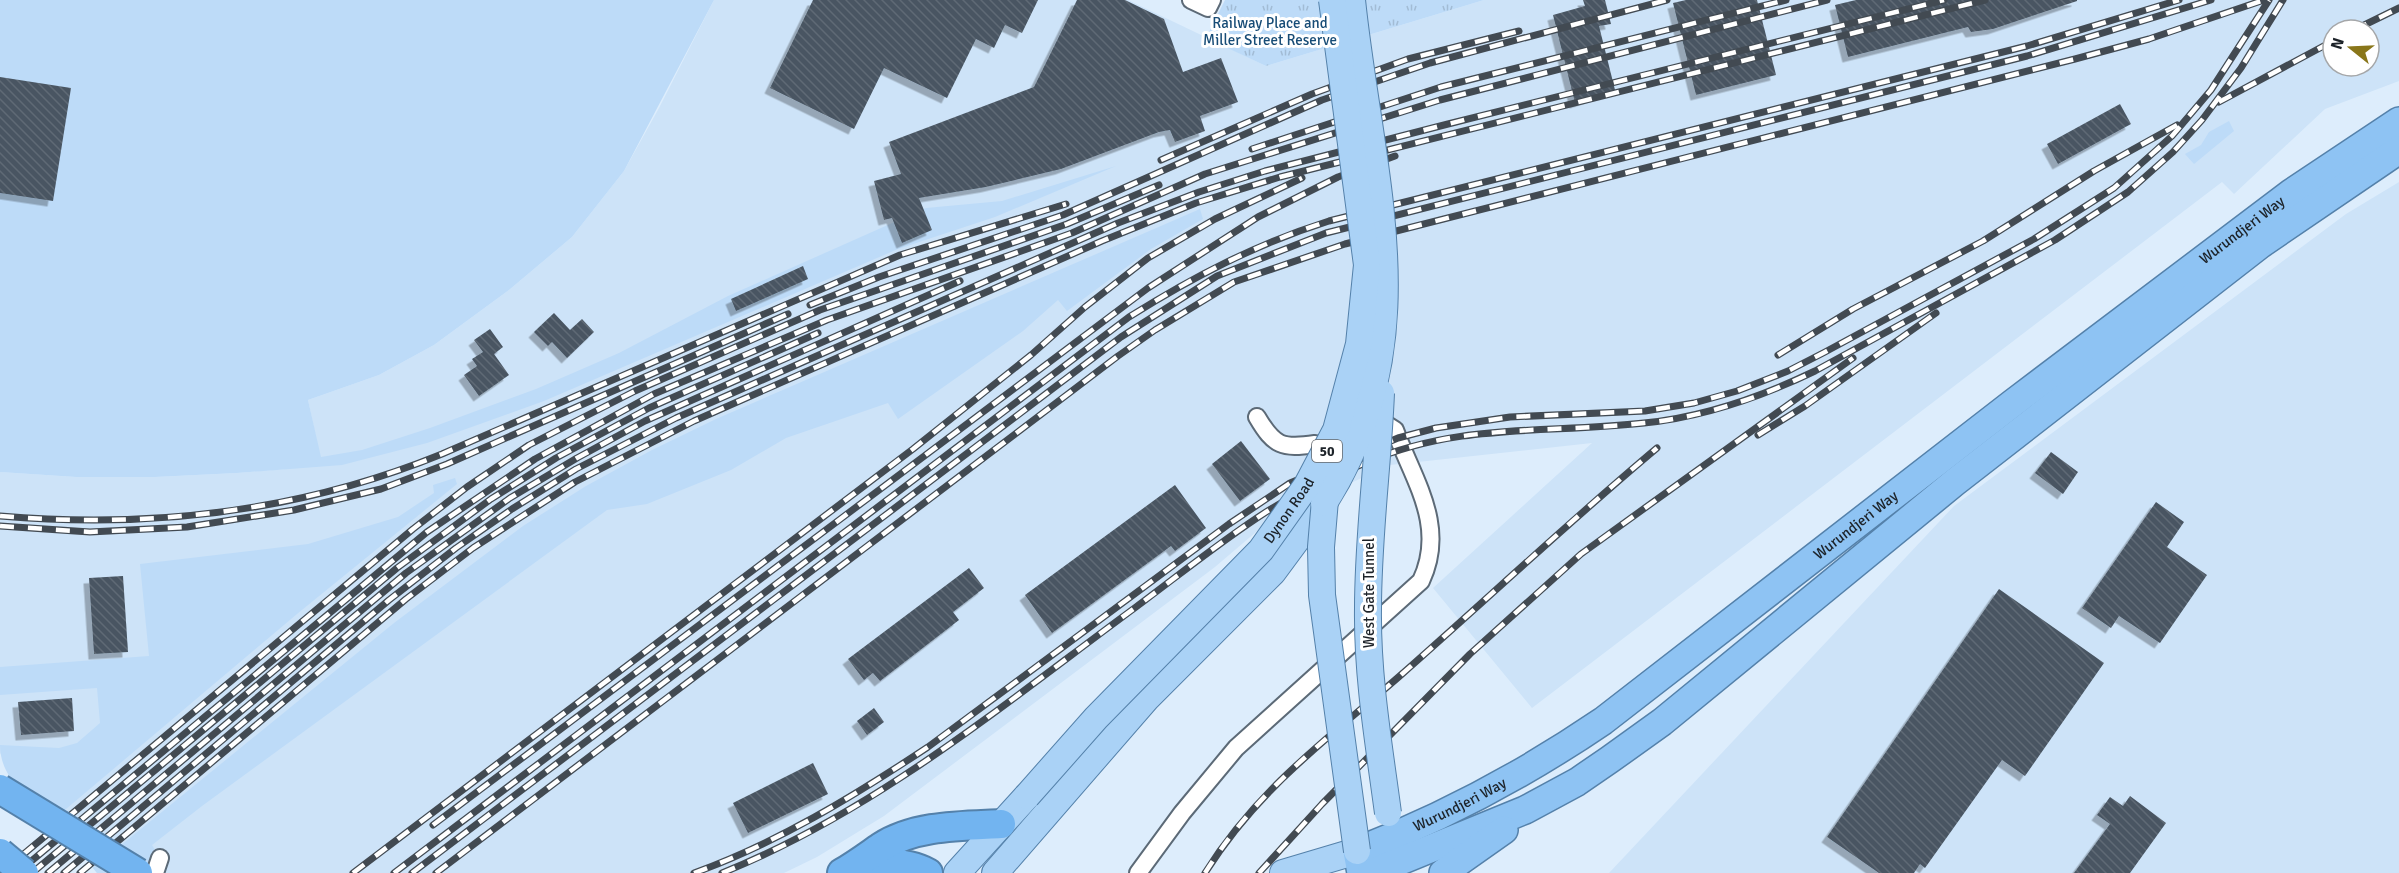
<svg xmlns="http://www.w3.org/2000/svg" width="2399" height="873" viewBox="0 0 2399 873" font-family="Signika,sans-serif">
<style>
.built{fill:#cde3f8;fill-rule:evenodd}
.grass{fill:#bddbf8}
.park{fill:url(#park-tufts)}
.building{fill:url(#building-back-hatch);filter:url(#shadow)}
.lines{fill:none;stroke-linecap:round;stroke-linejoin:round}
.minor-casing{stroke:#5c6a77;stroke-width:20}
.primary-casing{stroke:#5481aa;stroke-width:28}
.trunk-casing{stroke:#5481aa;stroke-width:30}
.motorway-casing{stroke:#5481aa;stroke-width:32}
.minor{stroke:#fff;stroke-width:16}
.primary{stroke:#aad2f6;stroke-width:26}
.trunk{stroke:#8ec3f3;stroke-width:27}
.motorway{stroke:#72b4f0;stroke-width:28}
.rail-casing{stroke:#424a52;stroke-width:7}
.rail{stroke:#fff;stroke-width:4.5;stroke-dasharray:14;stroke-linecap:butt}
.primary-bridge-casing{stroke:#5481aa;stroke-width:28;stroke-linecap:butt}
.motorway-bridge-casing{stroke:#5481aa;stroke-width:32;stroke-linecap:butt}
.primary-bridge{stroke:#aad2f6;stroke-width:26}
.motorway-bridge{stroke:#72b4f0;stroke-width:28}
.labels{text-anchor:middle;stroke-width:6;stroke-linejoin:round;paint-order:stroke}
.shield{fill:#fff;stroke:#616569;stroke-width:1.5}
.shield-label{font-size:14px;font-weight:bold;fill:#1d2329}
.park-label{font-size:15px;fill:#174c76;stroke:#fff}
.street-label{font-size:15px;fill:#1d2329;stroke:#fff}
</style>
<defs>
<pattern id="park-tufts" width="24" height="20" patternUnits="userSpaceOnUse" patternTransform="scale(1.5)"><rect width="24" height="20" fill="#bddbf8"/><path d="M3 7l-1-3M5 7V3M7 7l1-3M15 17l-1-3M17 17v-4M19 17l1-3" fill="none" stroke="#a2bcd5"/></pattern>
<pattern id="building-back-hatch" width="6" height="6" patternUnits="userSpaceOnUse" patternTransform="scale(1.5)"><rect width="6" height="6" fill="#485562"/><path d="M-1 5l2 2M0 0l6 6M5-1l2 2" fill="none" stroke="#5f6a75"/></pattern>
<filter id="shadow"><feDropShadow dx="-5.5" dy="5.5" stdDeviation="0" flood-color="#0004"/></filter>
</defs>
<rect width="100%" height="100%" fill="#ddedfc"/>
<g class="built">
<path d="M 714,0 L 1128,0 L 1266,66 L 1484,0 L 2399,0 L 2399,81 L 2325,109 L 2234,194 L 2222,182 L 1532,708 L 1433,588 L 1592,443 L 1390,465 L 1270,520 L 1215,567 L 884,816 L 817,857 L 784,873 L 97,873 L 0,753 L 0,472 L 76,477 L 155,477 L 237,473 L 286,469 L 320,456 L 308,400 L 379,375 L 434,345 L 509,290 L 572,237 L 624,171 L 659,108 ZM 2333,30 L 2369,30 L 2369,66 L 2333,66 Z"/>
<path d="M 2399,182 L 2399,873 L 1609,873 L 1954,506 L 2346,214 Z"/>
</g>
<g class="grass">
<path d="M 0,0 L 714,0 L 624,171 L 572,237 L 509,290 L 434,345 L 379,375 L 308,400 L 321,457 L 362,450 L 430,428 L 536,389 L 619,353 L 728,296 L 926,208 L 1002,201 L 1116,166 L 995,217 L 898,249 L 544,401 L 427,443 L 342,465 L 237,473 L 155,477 L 76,477 L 0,472 Z"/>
<path d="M 2229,121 L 2234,131 L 2194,164 L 2185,154 L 2201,145 L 2209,132 Z"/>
<path d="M 1200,209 L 1203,219 L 1151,249 L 1067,311 L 1058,300 L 1023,331 L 898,419 L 888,403 L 786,438 L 731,470 L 647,504 L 607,510 L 202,806 L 152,845 L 158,855 L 137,873 L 97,873 L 93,868 L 394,623 L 523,526 L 586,486 L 652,450 L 716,419 Z"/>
<path d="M 455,478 L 457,484 L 297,614 L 53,820 C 30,800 0,779 0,745 L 59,748 L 77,743 L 100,723 L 97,688 L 0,695 L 0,667 L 149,656 L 140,564 L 308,544 L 398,517 L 434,493 L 433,485 Z"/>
</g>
<path class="park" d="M 1225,0 L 1484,0 L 1266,66 L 1206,38 Z"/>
<g class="building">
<path d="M 813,0 L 1038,0 L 1022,33 L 1005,25 L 994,48 L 976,39 L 947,98 L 884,68 L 854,129 L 770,88 Z"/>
<path d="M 1077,0 L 1125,0 L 1164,19 L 1183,72 L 1221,58 L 1238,102 L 1200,116 L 1205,131 L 1175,142 L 1170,130 L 1159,132 L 1061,169 L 986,187 L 919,198 L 932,230 L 902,243 L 892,218 L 884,220 L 874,181 L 901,174 L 889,142 L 1034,87 Z"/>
<path d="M 1583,0 L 1605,0 L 1611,24 L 1599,26 L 1615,90 L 1575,103 L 1553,15 L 1585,6 Z"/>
<path d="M 1686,0 L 1757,0 L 1776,75 L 1696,95 L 1673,3 Z"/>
<path d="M 1856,0 L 2077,0 L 2077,1 L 1993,29 L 1971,32 L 1968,27 L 1848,57 L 1835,5 Z"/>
<path d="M 0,77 L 71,88 L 53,201 L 0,193 Z"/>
<path d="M 2120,104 L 2131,124 L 2058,164 L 2047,144 Z"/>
<path d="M 803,266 L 808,279 L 736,311 L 731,299 Z"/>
<path d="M 554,313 L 570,330 L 582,319 L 594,332 L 567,358 L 552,342 L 548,346 L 534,332 Z"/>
<path d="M 490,329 L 503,347 L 494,354 L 509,375 L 479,396 L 464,375 L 477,366 L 472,359 L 483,352 L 474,340 Z"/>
<path d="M 1241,441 L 1270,479 L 1240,501 L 1212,464 Z"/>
<path d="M 2051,452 L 2078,472 L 2063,494 L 2035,473 Z"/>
<path d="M 1175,485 L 1206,528 L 1175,551 L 1171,546 L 1052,633 L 1025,595 Z"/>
<path d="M 2156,502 L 2184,522 L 2167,547 L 2207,575 L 2160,643 L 2119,616 L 2111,628 L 2082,608 Z"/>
<path d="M 969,568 L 984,588 L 953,612 L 959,620 L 880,681 L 873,673 L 864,680 L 848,659 Z"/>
<path d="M 123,576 L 128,652 L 94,654 L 89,578 Z"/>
<path d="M 1999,589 L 2104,663 L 2025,776 L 2002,760 L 1925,868 L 1920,864 L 1914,873 L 1879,873 L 1827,837 Z"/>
<path d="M 72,698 L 74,731 L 21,735 L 18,702 Z"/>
<path d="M 874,708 L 884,722 L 867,735 L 857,721 Z"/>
<path d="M 813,763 L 828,794 L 748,833 L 733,803 Z"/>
<path d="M 2130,796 L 2166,823 L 2130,873 L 2074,873 L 2110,824 L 2097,815 L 2110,797 L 2123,806 Z"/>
</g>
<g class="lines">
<defs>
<g id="minor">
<path d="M 1191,0 L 1208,8 L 1212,0"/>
<path d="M 1257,417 C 1274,446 1282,449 1315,444"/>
<path d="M 155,873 L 160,858"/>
<path d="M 1138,873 L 1182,813 L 1236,748 L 1421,581 C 1447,526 1414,481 1395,430 L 1384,423"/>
</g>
<g id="primary">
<path d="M 957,873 L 1027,796"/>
<path d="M 995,873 L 1147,698 L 1273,572 L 1324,503"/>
<path d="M 1283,873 L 1357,851"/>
</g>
<g id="trunk">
<path id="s1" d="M 1361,873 L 1357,851 C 1445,817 1525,774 1603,721 L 2013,403 L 2291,193 L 2399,121"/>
<path d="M 1371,873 L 1525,810 L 1577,782 L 1609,760 L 1662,722 L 1955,482 L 2261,244 L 2399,150"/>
<path d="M 1443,873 L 1504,830"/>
</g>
<g id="motorway">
<path d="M 867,859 C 888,865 908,862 928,873"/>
<path d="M 842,873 C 856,865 868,856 881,847 C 915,825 962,826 1001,824"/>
</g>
</defs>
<use href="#minor" class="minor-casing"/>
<use href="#primary" class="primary-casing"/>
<use href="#trunk" class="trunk-casing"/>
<use href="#motorway" class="motorway-casing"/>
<use href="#minor" class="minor"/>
<use href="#primary" class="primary"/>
<use href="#trunk" class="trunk"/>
<use href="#motorway" class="motorway"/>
<defs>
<g id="rail">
<path d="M 2354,30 L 2399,8"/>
<path d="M 2219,102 L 2333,41"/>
<path d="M 1252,149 L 1441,87 L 1786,0"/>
<path d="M 1161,160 L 1312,94 L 1408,59 L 1519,31"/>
<path d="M 810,305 L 879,277 L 1063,215 L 1322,100 L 1430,63 L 1667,0"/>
<path d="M 1778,355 L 1853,309 L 1983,241 L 2094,171 L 2177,125"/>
<path d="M 1758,435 L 1805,406 L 1936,313"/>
<path d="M 0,516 C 151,529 302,511 442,454 L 900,255 L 1066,204"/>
<path d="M 0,526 L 90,532 L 187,527 L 294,510 L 381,489 L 447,464 L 788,314"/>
<path d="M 433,825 L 1148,288 L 1258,217 L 1338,177 L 1395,156"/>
<path d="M 1,873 L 413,529 L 467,487 L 529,445 L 635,391 L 820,310 L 1067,224 L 1159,185"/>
<path d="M 17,873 L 427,532 L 535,459 L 654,394 L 827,320 L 1072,233 L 1205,174 L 1440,100 L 1827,0"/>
<path d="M 32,873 L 397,568 L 491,499 L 556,458 L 649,408 L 818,333"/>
<path d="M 48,873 L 406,573 L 510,498 L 577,458 L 645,421 L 960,281"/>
<path d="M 64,873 L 389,600 L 456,548 L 512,509 L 576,469 L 676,418 L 1118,223 L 1199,192 L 1265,171 L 1448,124 L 1944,0"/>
<path d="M 80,873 L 406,599 L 473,548 L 575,482 L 694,421 L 1102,241 L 1196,203 L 1280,177 L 1985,0"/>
<path d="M 353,873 L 913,449 L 1031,355 L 1085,307 L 1148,258 L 1215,219 L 1302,178"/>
<path d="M 394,873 L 1129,317 C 1193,277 1256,244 1329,221 L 2027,46 L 2179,0"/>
<path d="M 412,873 L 1121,337 L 1217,276 L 1326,233 L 2027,56 L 2211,0"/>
<path d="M 436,873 L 1118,356 L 1155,330 L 1234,282 L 1345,244 L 2075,59 L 2149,39 L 2264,0"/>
<path d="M 694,873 C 777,843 854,796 928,747 L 1229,524 L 1290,483 L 1398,438 L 1436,428 L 1510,417 L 1645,411 L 1694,403 L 1737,391 L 1788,371 L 1825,352 L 2034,239 L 2114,188 L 2172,136 L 2211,90 L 2269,0"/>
<path d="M 722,873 C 876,811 1004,704 1136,607 C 1179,575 1221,541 1266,512 C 1296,493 1332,477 1365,463 C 1459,422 1546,434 1644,423 C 1705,417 1761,397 1815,371 L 2055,240 L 2128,192 L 2173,152 L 2202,120 L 2241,68 L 2283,0"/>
<path d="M 1205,873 C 1259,787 1328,739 1402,674 C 1487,599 1570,521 1657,448"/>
<path d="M 1259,873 L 1322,804 L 1470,654 L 1581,554 L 1853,358"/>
</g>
</defs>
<use href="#rail" class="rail-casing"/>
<use href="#rail" class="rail"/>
<defs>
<g id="primary-bridge">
<path d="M 1381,393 C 1378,465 1368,536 1368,608 C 1367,677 1379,745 1388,813"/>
<path d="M 1326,488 L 1321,547 L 1322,595 L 1357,851"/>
<path d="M 1324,503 C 1429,339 1370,175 1352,0"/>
<path id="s2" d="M 1027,796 L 1096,718 L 1261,550 L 1307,485 L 1336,430 L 1359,344 L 1367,265 L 1332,0"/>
</g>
<g id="motorway-bridge">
<path d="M 0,789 L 138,873"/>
<path d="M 0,853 L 24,873"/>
</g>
</defs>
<use href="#primary-bridge" class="primary-bridge-casing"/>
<use href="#motorway-bridge" class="motorway-bridge-casing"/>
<use href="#primary-bridge" class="primary-bridge"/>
<use href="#motorway-bridge" class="motorway-bridge"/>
</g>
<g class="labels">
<rect class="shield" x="1312" y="440" width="30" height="22" rx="4.5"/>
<g class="shield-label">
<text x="1327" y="456">50</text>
</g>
<g class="park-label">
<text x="1270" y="28">Railway Place and<tspan x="1270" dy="17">Miller Street Reserve</tspan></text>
</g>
<g class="street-label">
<text dy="5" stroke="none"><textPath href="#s1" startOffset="1107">Wurundjeri Way</textPath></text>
<text dy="5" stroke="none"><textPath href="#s2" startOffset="388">Dynon Road</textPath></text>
<text dy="5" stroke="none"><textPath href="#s1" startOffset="621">Wurundjeri Way</textPath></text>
<text transform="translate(1369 593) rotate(-90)" y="5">West Gate Tunnel</text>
<text dy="5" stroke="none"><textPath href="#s1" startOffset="135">Wurundjeri Way</textPath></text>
</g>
</g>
<g transform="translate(2351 48) rotate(288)"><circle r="28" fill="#ffffff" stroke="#a5a7a9" stroke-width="1.5"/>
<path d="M0-4.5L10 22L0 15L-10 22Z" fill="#89761a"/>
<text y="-9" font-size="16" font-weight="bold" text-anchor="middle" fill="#1d2329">N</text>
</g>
</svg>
